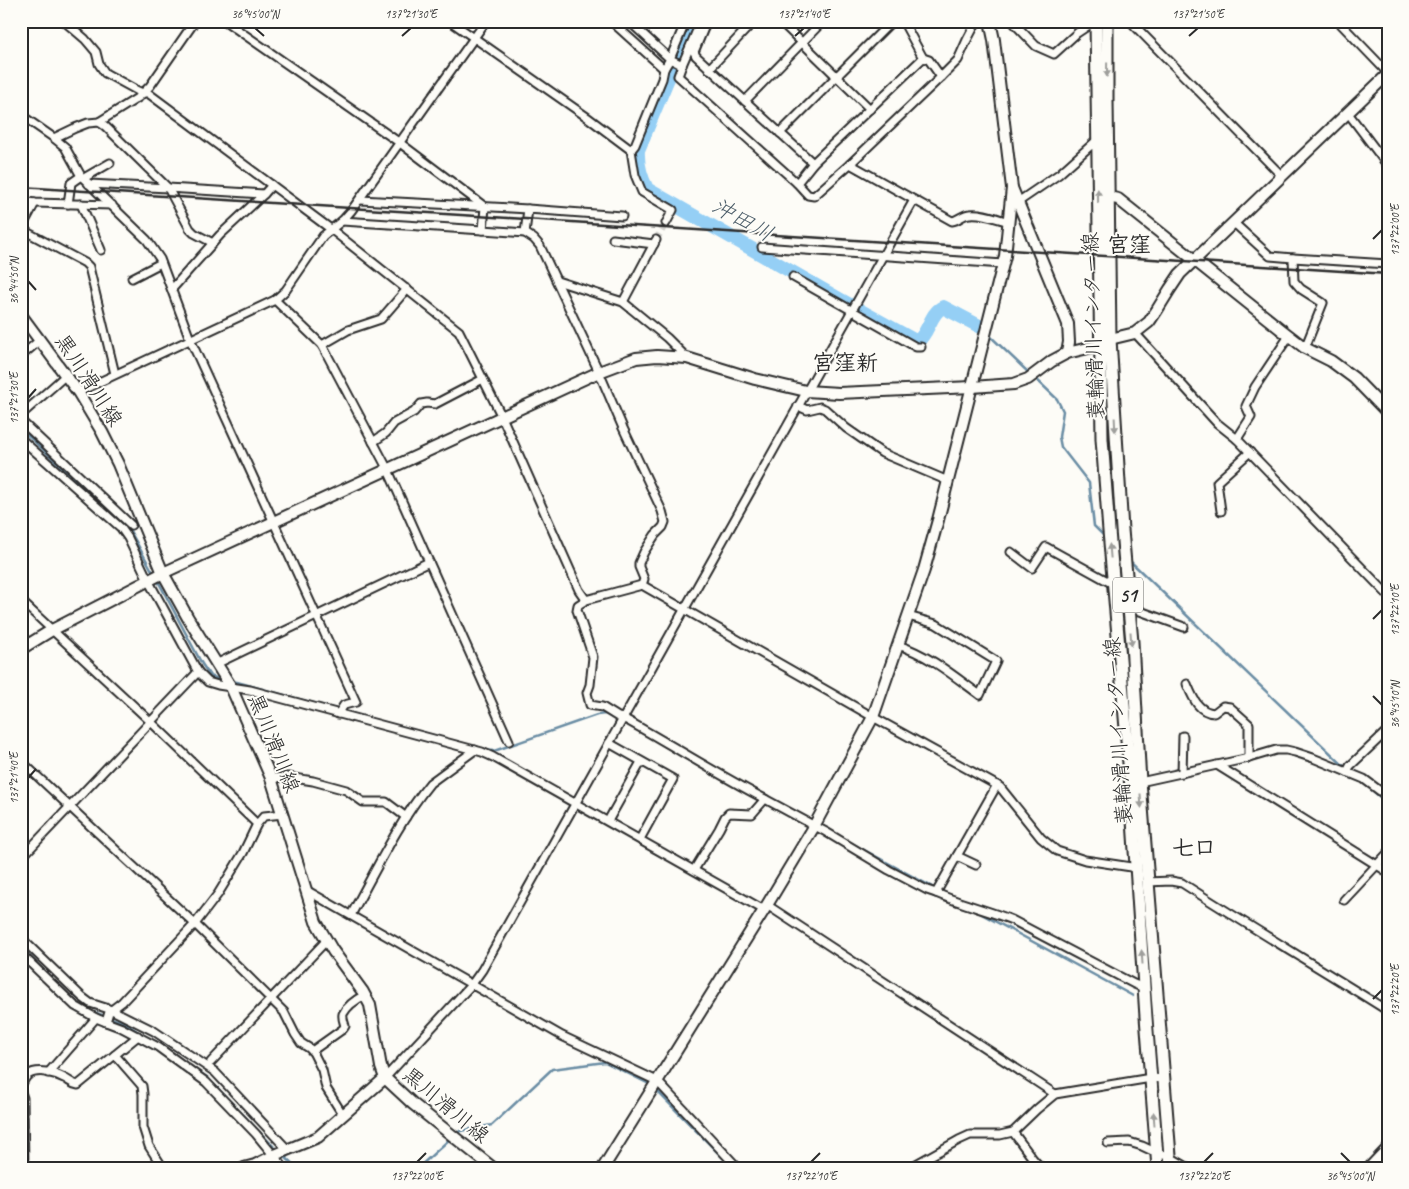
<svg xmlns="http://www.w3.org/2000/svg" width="1409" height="1189" viewBox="0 0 1409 1189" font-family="Caveat,'Klee One',sans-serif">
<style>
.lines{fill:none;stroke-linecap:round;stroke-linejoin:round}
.stream{stroke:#6b8da4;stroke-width:2.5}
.river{stroke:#95cff5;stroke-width:14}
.street-tunnel{stroke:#d3d2ce;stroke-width:7;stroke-dasharray:7 3.5;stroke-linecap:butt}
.street-casing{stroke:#2b2b2b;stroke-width:11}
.secondary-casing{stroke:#2b2b2b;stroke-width:14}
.primary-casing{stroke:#2b2b2b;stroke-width:15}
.street{stroke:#fdfcf7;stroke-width:7}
.secondary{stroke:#fdfcf7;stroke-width:10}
.primary{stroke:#fdfcf7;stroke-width:11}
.rail{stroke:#2b2b2b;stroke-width:2.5}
.oneway{fill:#9e9e9b}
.ticks{fill:none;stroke:#2b2b2b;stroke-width:2}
.labels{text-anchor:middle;stroke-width:4;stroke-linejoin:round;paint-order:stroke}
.shield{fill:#fdfcf7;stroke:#6a6a68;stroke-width:1}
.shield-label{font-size:20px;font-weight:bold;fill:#2b2b2b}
.street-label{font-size:21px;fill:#2b2b2b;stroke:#fdfcf7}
.water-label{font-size:22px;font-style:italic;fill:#4b5c68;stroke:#fdfcf7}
.neighbourhood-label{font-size:22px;font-weight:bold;fill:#2b2b2b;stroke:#fdfcf7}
.neatline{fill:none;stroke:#2b2b2b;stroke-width:2}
.ticks-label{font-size:12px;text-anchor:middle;fill:#2b2b2b}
</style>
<rect width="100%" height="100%" fill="#fdfcf7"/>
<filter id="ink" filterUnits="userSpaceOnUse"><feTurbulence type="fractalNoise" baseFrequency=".02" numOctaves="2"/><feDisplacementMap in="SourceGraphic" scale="10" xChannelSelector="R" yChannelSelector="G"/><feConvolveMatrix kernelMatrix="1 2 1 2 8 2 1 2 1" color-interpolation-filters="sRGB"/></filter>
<g filter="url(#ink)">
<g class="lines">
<g class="stream">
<path d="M 988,334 L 1029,373"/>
<path d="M 1035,378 L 1057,399 L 1063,411 L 1059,437 L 1061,447 L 1089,483 L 1094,526 L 1105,537"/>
<path d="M 21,429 L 129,529 L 154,574"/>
<path d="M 1129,560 L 1347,769"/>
<path d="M 157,579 L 202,664 L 210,676 L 222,680"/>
<path d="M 230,681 L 237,682 L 445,739"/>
<path d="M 484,750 L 494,751 L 597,715 L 605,714 L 614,718"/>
<path d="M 1365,784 L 1388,804"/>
<path d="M 844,839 L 936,889"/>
<path d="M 976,911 L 1133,996"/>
<path d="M 21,948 L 79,1005"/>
<path d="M 90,1011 L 123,1022 L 148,1038"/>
<path d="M 179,1059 L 207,1077 L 277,1150"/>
<path d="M 655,1089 L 733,1168"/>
<path d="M 456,1134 L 460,1131 L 492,1125 L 552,1069 L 605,1062 L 651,1085"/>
<path d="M 283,1155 L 297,1168"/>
<path d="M 418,1168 L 452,1137"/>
</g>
<path class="river" d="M 692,21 L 638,150 C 637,165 641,177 647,189 L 841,300 L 917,342 C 929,333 930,313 943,307 L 981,327"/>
<path class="street-tunnel" d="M 656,240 L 666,223"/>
<defs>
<g id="street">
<path d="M 64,21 L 85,39 L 96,52 L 99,64 L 105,73 L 138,91 L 143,93 L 148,93 L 332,230 L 459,331 L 502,417 L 579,590 L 586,600 L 642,585 L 873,717 L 1000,787 L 1041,838 L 1057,851 L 1085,860 L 1138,868"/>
<path d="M 225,21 L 400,143 L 485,207"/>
<path d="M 450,21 L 587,117 L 631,150"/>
<path d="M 611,21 L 664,69 L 670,59 L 629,21"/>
<path d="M 686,21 L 670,59 L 682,65 L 701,21"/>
<path d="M 707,21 L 694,52 L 696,56 L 813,163"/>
<path d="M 780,21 L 870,109"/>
<path d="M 903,21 L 923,58 L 929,60 L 941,77 L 958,60 L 967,40 L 977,21"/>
<path d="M 1012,21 L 1036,46 L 1054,54 L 1077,33 L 1095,21"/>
<path d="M 1130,21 L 1282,176"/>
<path d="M 1338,21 L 1388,73"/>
<path d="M 923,58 L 813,163 L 797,183 L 808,195 L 814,196 L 850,164 L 952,221 C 959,220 963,214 970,214 C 981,212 998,219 1009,222"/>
<path d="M 682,65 L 678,76 L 797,183"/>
<path d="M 664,69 L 662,79 L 635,145 L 631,150 L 635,175 L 642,192 L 673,210 L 666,223"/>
<path d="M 709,69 L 754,21"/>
<path d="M 745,101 L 823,21"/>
<path d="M 1348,113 L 1388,166"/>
<path d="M 21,115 L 54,138 L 65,147 L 81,176 L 147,240 L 160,259 L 190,339 L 356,702 L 344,705 L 338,714"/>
<path d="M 99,122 L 105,126 L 168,188 L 190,229 L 194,233 L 213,243"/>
<path d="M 780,133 L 892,21"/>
<path d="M 54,138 L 75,128 L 88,123 L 99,122 L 139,97 L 150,86 L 195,21"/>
<path d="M 850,164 L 941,77"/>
<path d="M 84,178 L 110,163"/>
<path d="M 89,184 L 168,188 L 264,194 L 272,185"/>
<path d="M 360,200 L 528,209 L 622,216"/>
<path d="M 21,201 L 35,203 L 112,205"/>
<path d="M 1018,202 L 1059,174 L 1097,140"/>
<path d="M 68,204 L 71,183 L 81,176"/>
<path d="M 81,204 L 101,250"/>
<path d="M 485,207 L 483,230 L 525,233 L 534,239 L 540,246 L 599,372 L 623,428 L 662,511 L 665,522 L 663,527 L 655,535 L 644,552 L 639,563 L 639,567 L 644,579 L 642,585"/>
<path d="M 342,221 L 483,230"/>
<path d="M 1234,223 L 1270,256 L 1293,258 L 1294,281 L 1301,289 L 1323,303 L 1305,348"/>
<path d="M 21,229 L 85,263 L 89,267 L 115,374"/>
<path d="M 21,229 L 35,203"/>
<path d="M 525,233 L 528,209"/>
<path d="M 613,239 L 654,244"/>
<path d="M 762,247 L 1003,264"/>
<path d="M 1293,258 L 1388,264"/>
<path d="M 793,277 L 916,347 L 921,347"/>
<path d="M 132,278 L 161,263"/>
<path d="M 557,281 L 623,302 L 667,338 L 687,358"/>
<path d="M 172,289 L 220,235 L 264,194"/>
<path d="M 275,300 L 322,345 L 388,470 L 509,741"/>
<path d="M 623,302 L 656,240"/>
<path d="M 1135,333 L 1217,423 L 1237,439 L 1388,595"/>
<path d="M 322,345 L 348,330 L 381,319 L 407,289"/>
<path d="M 21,356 L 40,340"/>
<path d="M 78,392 L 275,300 L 286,290 L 323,236 L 343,220 L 351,211 L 486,21"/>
<path d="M 798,406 L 807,410 L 820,407 L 825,409 L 846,428 L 882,453 L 948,481"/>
<path d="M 21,415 L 66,375"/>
<path d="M 21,421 L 131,525"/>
<path d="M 21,439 L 121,528 L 128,538 L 148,580 L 198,672"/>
<path d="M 1237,439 L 1251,417 L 1246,406 L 1255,387 L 1289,336"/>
<path d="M 373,442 L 386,433 L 394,423 L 414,412 L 421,404 L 427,403 L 435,404 L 483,379"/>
<path d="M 1221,511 L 1217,482 L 1250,452"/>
<path d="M 1011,552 L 1032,568 L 1046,547 L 1113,584 L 1127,586"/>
<path d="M 586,600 L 578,605 L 577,610 L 593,657 L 590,685 L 587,693 L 590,705 L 602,707 L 618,717 L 623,718 C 670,744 717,774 765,799"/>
<path d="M 21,601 L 150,721 L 257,824"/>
<path d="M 1129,607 L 1184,627"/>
<path d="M 898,645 C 929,655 954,676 980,695 L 996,661 L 936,624 L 908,616"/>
<path d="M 216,664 L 429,562"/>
<path d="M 1187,684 C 1193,698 1198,712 1214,713 L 1223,706 L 1230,707 L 1249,724 L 1249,758"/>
<path d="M 609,743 L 673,779 L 640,839"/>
<path d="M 21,761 L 195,924 L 284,1012 L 295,1034 L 301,1043 L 309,1048 L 313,1052 L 322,1070 L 326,1088 L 343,1115"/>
<path d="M 1217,765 L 1388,872"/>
<path d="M 1347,772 L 1350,766 L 1388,730"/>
<path d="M 1182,773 L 1183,736"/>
<path d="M 271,778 L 288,777 L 313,781 L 346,790 L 363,802 L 386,802 L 406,817"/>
<path d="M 1140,782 L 1249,758 L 1276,750 L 1286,750 L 1295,752 L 1313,758 L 1364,779 L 1388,797"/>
<path d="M 997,785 L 936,893 C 961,904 987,910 1012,920 L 1134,984 L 1144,988"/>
<path d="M 283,814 L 264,816 L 257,824 L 243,853 L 218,894 L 195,924 L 122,1002 L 109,1012 L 106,1022 L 122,1028 L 158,1047 L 206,1082 L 256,1134 L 284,1168"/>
<path d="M 608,821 L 641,762"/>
<path d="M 957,856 L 976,865"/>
<path d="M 21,858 L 198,672 L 208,682 L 218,685 L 250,690 L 482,752 L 493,757 L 764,910"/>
<path d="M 694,870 L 719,829 L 725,817 L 729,813 L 752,814 L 765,799 L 826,832 L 889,870 L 927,890 L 936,893"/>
<path d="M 1147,882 L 1171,881 L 1182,883 C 1250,927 1320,968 1388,1011"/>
<path d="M 306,890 L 562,1036 L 657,1081 L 738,1168"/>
<path d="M 1344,900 L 1388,853"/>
<path d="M 767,905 L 1055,1094"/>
<path d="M 351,915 C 375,872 399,821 430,783 L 475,750"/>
<path d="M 21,938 L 82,997 L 90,1003 L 112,1010 L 154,1031 L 215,1072 L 288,1150"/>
<path d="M 21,954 L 75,1006 L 96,1018"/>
<path d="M 312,1051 L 343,1029 L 345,1026 C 344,1022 342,1018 343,1014 C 347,1006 357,999 365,995"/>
<path d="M 115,1055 L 142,1086 L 143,1094 L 143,1127 L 149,1146 L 163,1168"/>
<path d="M 211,1062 L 327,940"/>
<path d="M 48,1073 L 96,1018 L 106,1022"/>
<path d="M 385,1078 L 472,984 L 482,970 L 914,200"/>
<path d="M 21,1085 C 23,1083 25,1077 28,1075 C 38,1068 54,1073 64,1078 C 69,1080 71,1084 78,1085 L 138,1036"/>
<path d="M 21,1092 L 23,1098 L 24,1168"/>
<path d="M 1013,1132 L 1033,1159 L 1041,1168"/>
<path d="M 1108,1143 L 1129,1142 L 1142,1146 L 1157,1153 L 1170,1157 L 1189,1168"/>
<path d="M 909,1168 L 959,1140 L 970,1135 L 1000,1135 L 1013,1132 L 1037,1109 L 1055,1094 L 1151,1078 L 1165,1079"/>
</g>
<g id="secondary">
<path d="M 990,21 L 994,40 L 1012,188 L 1068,324 L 1069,342 L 1067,353 L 1101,345 L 1110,339 L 1135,333 L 1149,322 L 1157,310 L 1170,289 L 1180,274 L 1388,74"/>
<path d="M 1108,197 L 1118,199 L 1283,331 L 1305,348 L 1331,361 L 1354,378 L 1388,413"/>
<path d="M 21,315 L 78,392 L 102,432 L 118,464 L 163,573 L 188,618 L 231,687 L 271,778 L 316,922 L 333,951 L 363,992 L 370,1005 L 381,1067 L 385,1078 L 413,1104 L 493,1168"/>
<path d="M 21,649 L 52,630 L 163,573 L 599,372 L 636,358 L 657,356 L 687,358 L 755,379 L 806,391 L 839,393 L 972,387 L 1014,384 L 1028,379 L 1052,361 L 1067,353"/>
<path d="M 244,1168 L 255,1165 L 277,1154 L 318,1137 L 385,1078"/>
<path d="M 603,1168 L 764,910 L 812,830 L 873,717 L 924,570 L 938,520 L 1005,256 L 1012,188"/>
</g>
<g id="primary">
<path d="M 1096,21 L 1102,439 L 1109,531 L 1130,775 L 1146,1017 L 1158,1168"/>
<path d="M 1107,21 L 1107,100 L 1110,339 L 1122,530 L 1132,642 L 1140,782 L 1171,1168"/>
<path d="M 1370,1168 L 1388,1149"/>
</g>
</defs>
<use href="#street" class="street-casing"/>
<use href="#secondary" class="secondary-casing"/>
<use href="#primary" class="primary-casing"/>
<use href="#street" class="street"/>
<use href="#secondary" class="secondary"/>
<use href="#primary" class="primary"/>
<path class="rail" d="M 21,187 L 1388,274"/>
</g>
<defs><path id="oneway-solid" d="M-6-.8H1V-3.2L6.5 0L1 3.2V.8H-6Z" transform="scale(1.25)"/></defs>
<g class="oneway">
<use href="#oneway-solid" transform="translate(1107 70) rotate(91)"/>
<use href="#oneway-solid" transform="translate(1098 196) rotate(-91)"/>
<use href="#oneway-solid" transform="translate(1115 425) rotate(87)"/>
<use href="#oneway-solid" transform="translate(1110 551) rotate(-95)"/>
<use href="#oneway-solid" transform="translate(1131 639) rotate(86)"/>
<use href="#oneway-solid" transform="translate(1141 801) rotate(86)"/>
<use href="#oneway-solid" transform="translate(1142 957) rotate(-94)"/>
<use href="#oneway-solid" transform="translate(1154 1119) rotate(-94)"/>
</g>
</g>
<path class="ticks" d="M 255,28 L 264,36M 402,36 L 411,28M 795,36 L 804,28M 1189,36 L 1198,28M 1373,239 L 1382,230M 28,281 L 36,290M 28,398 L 36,389M 1373,619 L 1382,610M 1373,696 L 1382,705M 28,778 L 36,769M 1373,999 L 1382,990M 1341,1153 L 1350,1162M 417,1162 L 426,1153M 811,1162 L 820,1153M 1204,1162 L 1213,1153"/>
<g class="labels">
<rect class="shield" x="1113" y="577.5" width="30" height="35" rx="4"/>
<g class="shield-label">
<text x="1128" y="602">51</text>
</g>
<g class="street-label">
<text transform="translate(1093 326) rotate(-92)" y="7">蓑輪滑川インター線</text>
<text transform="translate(89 380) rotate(57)" y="7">黒川滑川線</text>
<text transform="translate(1118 731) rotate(-94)" y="7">蓑輪滑川インター線</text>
<text transform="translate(274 743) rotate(68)" y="7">黒川滑川線</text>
<text transform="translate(446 1105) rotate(40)" y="7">黒川滑川線</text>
</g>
<g class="water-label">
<text transform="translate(743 219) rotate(29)" y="8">沖田川</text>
</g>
<g class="neighbourhood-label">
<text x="1129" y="252">宮窪</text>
<text x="845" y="370">宮窪新</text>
<text x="1194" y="855">七口</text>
</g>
</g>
<rect width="1409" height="1189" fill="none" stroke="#fdfcf7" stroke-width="55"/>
<rect x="28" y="28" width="1354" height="1134" class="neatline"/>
<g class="ticks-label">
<text x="255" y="18">36°45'00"N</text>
<text x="411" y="18">137°21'30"E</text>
<text x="804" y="18">137°21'40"E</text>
<text x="1198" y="18">137°21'50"E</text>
<text transform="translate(1395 230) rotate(-90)" y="4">137°22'00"E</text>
<text transform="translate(14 281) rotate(-90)" y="4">36°44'50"N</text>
<text transform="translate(14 398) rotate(-90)" y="4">137°21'30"E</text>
<text transform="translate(1395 610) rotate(-90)" y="4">137°22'10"E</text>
<text transform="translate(1395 705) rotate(-90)" y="4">36°45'10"N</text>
<text transform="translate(14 778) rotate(-90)" y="4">137°21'40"E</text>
<text transform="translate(1395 990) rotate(-90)" y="4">137°22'20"E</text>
<text x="417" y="1180">137°22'00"E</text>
<text x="811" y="1180">137°22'10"E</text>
<text x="1204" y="1180">137°22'20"E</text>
<text x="1350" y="1180">36°45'00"N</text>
</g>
</svg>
